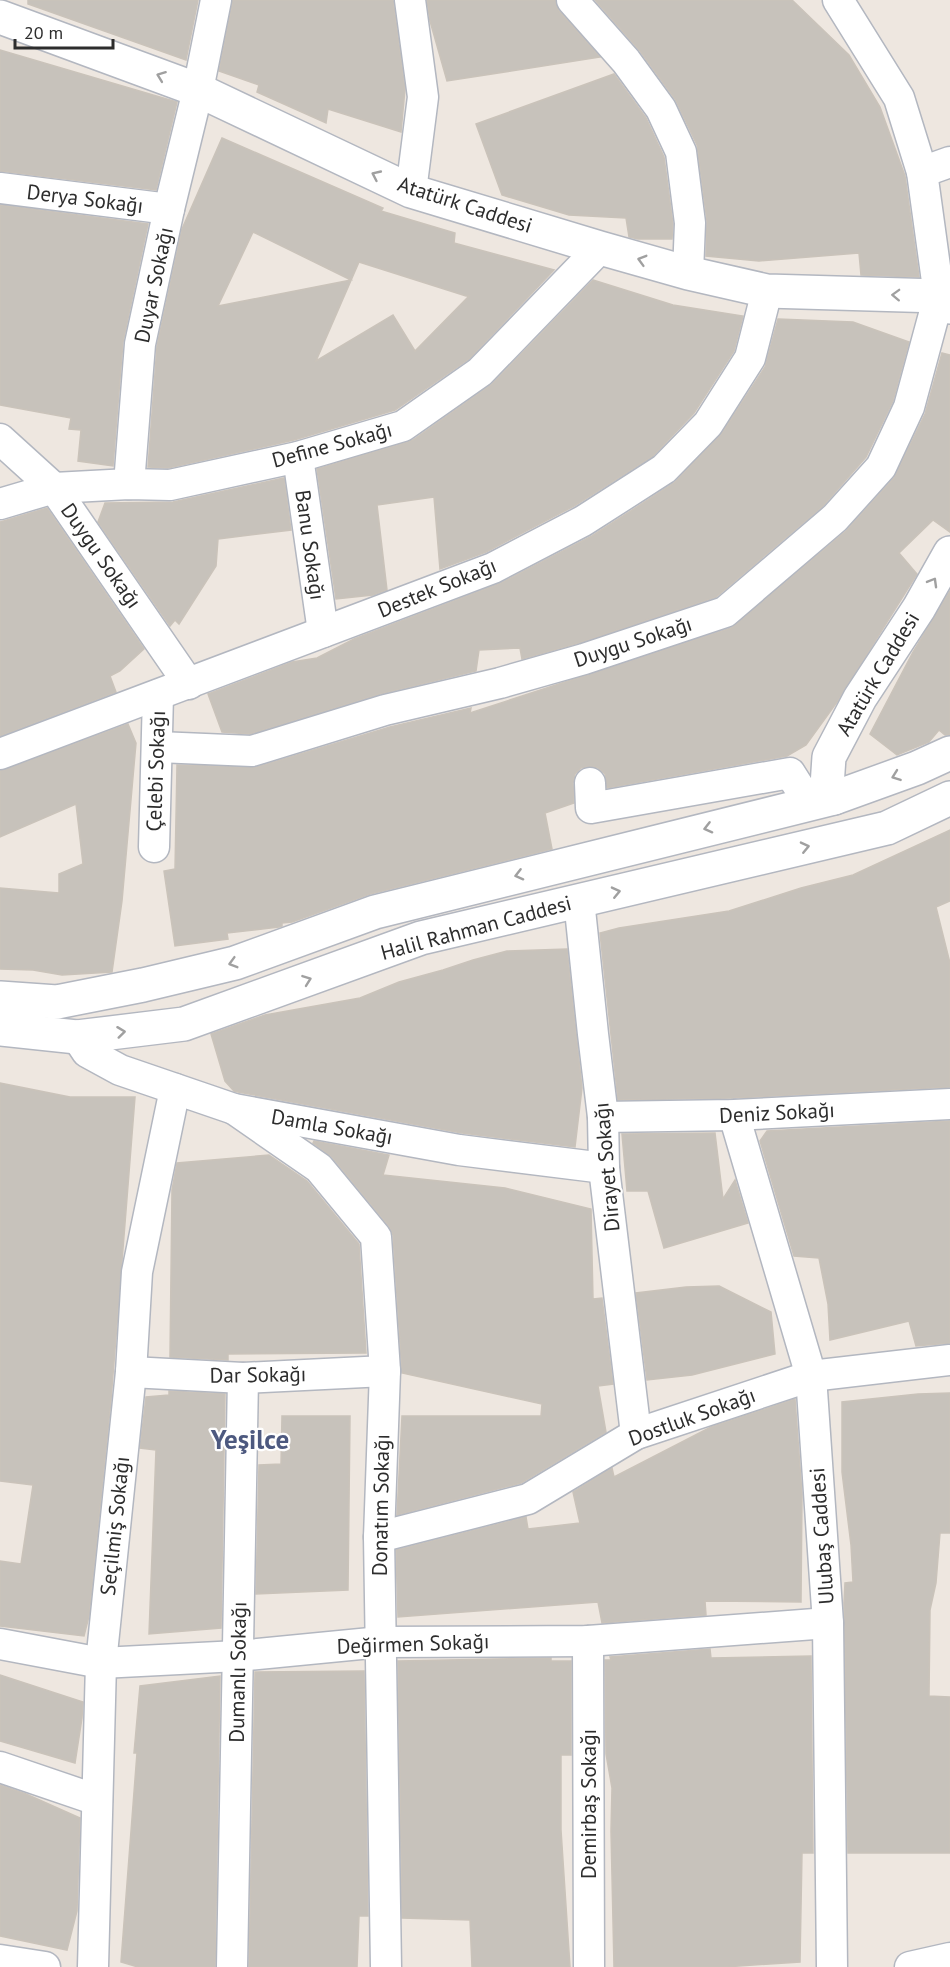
<svg xmlns="http://www.w3.org/2000/svg" width="950" height="1967" viewBox="0 0 950 1967" font-family="'PT Sans',sans-serif">
<style>
.building{fill:#c7c2bb;stroke:#cac3ba;stroke-width:1.5;fill-rule:evenodd}
.lines{fill:none;stroke-linecap:round;stroke-linejoin:round}
.street-casing{stroke:#b3b7c0;stroke-width:33}
.secondary-casing{stroke:#b3b7c0;stroke-width:36}
.street{stroke:#fff;stroke-width:30}
.secondary{stroke:#fff;stroke-width:33}
.oneway{stroke:#a0a0a0}
.labels{text-anchor:middle;stroke-width:4.5;stroke-linejoin:round;paint-order:stroke}
.street-label{font-size:21px;fill:#2d2d2d;stroke:#fff}
.district-label{font-size:27px;font-weight:bold;fill:#4d597f;stroke:#fff}
</style>
<rect width="100%" height="100%" fill="#eee7e0"/>
<g class="building">
<path d="M 28,0 L 198,0 L 186,60 L 28,4 Z"/>
<path d="M 233,0 L 393,0 L 405,89 L 401,132 L 328,109 L 326,123 L 257,92 L 259,85 L 219,71 Z"/>
<path d="M 427,0 L 555,0 L 559,11 L 600,57 L 447,81 L 430,21 Z"/>
<path d="M 595,0 L 792,0 L 849,55 L 880,107 L 905,176 L 919,277 L 861,275 L 859,253 L 759,261 L 706,256 L 707,221 L 697,145 L 675,99 L 640,51 Z"/>
<path d="M 0,50 L 177,102 L 156,190 L 0,171 Z"/>
<path d="M 614,74 L 646,118 L 664,157 L 673,224 L 672,239 L 638,239 L 629,237 L 626,218 L 569,215 L 502,195 L 476,124 Z"/>
<path d="M 222,138 L 383,208 L 381,211 L 455,233 L 454,243 L 554,270 L 469,359 L 395,410 L 294,440 L 168,468 L 148,467 L 157,346 L 182,229 ZM 253,232 L 351,280 L 218,306 ZM 359,262 L 466,296 L 469,296 L 415,351 L 393,315 L 316,361 Z"/>
<path d="M 0,205 L 148,224 L 123,342 L 113,466 L 78,461 L 81,430 L 69,429 L 71,418 L 0,405 Z"/>
<path d="M 593,280 L 673,305 L 743,316 L 734,351 L 694,413 L 653,456 L 574,506 L 486,552 L 440,569 L 434,497 L 377,505 L 387,590 L 373,595 L 336,599 L 317,469 L 413,440 L 492,384 Z"/>
<path d="M 778,319 L 853,322 L 909,342 L 893,401 L 866,457 L 823,506 L 716,597 L 579,643 L 522,659 L 520,648 L 479,650 L 476,671 L 380,694 L 250,734 L 222,732 L 208,694 L 292,662 L 317,658 L 354,639 L 501,583 L 592,536 L 674,483 L 722,433 L 765,367 Z"/>
<path d="M 942,353 L 950,355 L 950,532 L 933,520 L 899,553 L 917,574 L 837,702 L 806,745 L 787,756 L 607,788 L 605,774 L 598,768 L 590,766 L 581,768 L 575,774 L 573,783 L 574,803 L 545,813 L 552,849 L 370,894 L 292,922 L 282,923 L 282,926 L 279,927 L 227,933 L 228,939 L 175,946 L 164,871 L 175,869 L 177,765 L 257,767 L 390,727 L 471,708 L 470,713 L 731,628 L 846,531 L 894,478 L 925,414 Z"/>
<path d="M 284,478 L 291,530 L 218,539 L 216,566 L 179,624 L 175,620 L 170,626 L 98,522 L 105,503 L 173,502 Z"/>
<path d="M 47,508 L 144,649 L 120,671 L 110,676 L 116,692 L 0,736 L 0,522 Z"/>
<path d="M 950,591 L 950,735 L 945,735 L 939,730 L 929,742 L 897,755 L 870,734 L 913,652 Z"/>
<path d="M 128,724 L 136,743 L 122,901 L 112,972 L 62,975 L 33,970 L 0,969 L 0,888 L 59,893 L 59,874 L 83,864 L 76,804 L 0,837 L 0,771 Z"/>
<path d="M 950,830 L 950,901 L 936,907 L 950,963 L 950,1087 L 733,1098 L 618,1100 L 600,933 L 619,928 L 729,911 L 801,888 L 853,875 Z"/>
<path d="M 567,949 L 582,1088 L 575,1147 L 462,1133 L 238,1092 L 234,1091 L 225,1081 L 211,1034 L 265,1015 L 360,998 L 399,982 L 443,970 L 473,960 L 507,951 Z"/>
<path d="M 0,1083 L 70,1097 L 135,1097 L 111,1400 L 89,1616 L 84,1636 L 0,1626 L 0,1561 L 21,1564 L 33,1485 L 0,1481 Z"/>
<path d="M 950,1121 L 950,1343 L 916,1346 L 909,1321 L 830,1340 L 828,1304 L 819,1258 L 794,1256 L 760,1141 L 767,1131 Z"/>
<path d="M 715,1133 L 723,1199 L 735,1180 L 748,1223 L 664,1248 L 648,1191 L 627,1191 L 622,1134 Z"/>
<path d="M 314,1141 L 389,1155 L 383,1175 L 505,1188 L 591,1209 L 593,1299 L 602,1298 L 613,1384 L 598,1386 L 606,1432 L 521,1483 L 397,1515 L 402,1416 L 541,1416 L 542,1404 L 402,1373 L 393,1235 L 389,1226 L 332,1157 L 313,1143 Z"/>
<path d="M 269,1155 L 307,1181 L 359,1244 L 366,1353 L 228,1354 L 228,1360 L 170,1357 L 172,1190 L 177,1163 Z"/>
<path d="M 719,1286 L 771,1312 L 775,1354 L 692,1375 L 647,1380 L 636,1293 L 686,1287 Z"/>
<path d="M 169,1391 L 225,1394 L 221,1628 L 149,1634 L 156,1450 L 140,1448 L 146,1397 L 169,1395 Z"/>
<path d="M 950,1393 L 950,1533 L 940,1533 L 936,1583 L 930,1610 L 929,1696 L 950,1697 L 950,1853 L 848,1853 L 844,1603 L 845,1583 L 853,1582 L 851,1545 L 842,1472 L 842,1402 L 918,1394 Z"/>
<path d="M 795,1399 L 802,1494 L 801,1602 L 705,1601 L 706,1615 L 602,1623 L 598,1602 L 398,1617 L 396,1550 L 526,1517 L 528,1529 L 580,1523 L 573,1492 L 612,1468 L 614,1477 L 711,1427 Z"/>
<path d="M 282,1416 L 350,1416 L 348,1590 L 256,1594 L 259,1465 L 281,1464 Z"/>
<path d="M 710,1649 L 711,1658 L 811,1656 L 813,1853 L 802,1853 L 800,1962 L 724,1967 L 614,1967 L 611,1831 L 612,1788 L 606,1754 L 605,1660 L 611,1660 L 610,1657 Z"/>
<path d="M 551,1658 L 551,1661 L 571,1661 L 571,1755 L 561,1755 L 561,1830 L 570,1967 L 472,1967 L 470,1920 L 402,1918 L 398,1661 Z"/>
<path d="M 364,1671 L 368,1916 L 359,1916 L 357,1967 L 249,1967 L 255,1672 Z"/>
<path d="M 0,1675 L 83,1702 L 82,1718 L 75,1763 L 0,1741 Z"/>
<path d="M 220,1676 L 215,1967 L 138,1967 L 121,1962 L 137,1753 L 134,1753 L 140,1686 Z"/>
<path d="M 0,1785 L 26,1794 L 80,1818 L 77,1911 L 67,1950 L 0,1936 Z"/>
</g>
<g class="lines">
<defs>
<g id="street">
<path d="M 410,0 L 423,97 L 411,191"/>
<path d="M 572,0 L 626,61 L 661,109 L 681,152 L 690,223 L 688,273"/>
<path d="M 922,172 L 950,162"/>
<path d="M 0,188 L 169,209"/>
<path d="M 0,439 L 54,488 L 189,684"/>
<path d="M 298,457 L 323,632"/>
<path d="M 129,484 L 140,344 L 169,209 L 198,90 L 216,0"/>
<path d="M 0,504 L 54,488 L 129,484 L 170,485 L 298,457 L 403,426 L 480,372 L 600,248"/>
<path d="M 158,747 L 252,751 L 385,710 L 500,683 L 584,659 L 725,612 L 835,518 L 881,467 L 909,407 L 939,296 L 922,172 L 899,98 L 838,0"/>
<path d="M 0,754 L 493,568 L 583,521 L 664,469 L 708,424 L 750,358 L 767,291"/>
<path d="M 590,783 L 591,808 L 790,773 L 809,803"/>
<path d="M 154,847 L 158,695"/>
<path d="M 579,900 L 593,1034 L 603,1117 L 604,1168 L 636,1434"/>
<path d="M 77,1037 L 87,1052 L 120,1070 L 234,1109 L 459,1150 L 604,1168"/>
<path d="M 234,1109 L 319,1168 L 376,1237 L 385,1371 L 379,1537 L 386,1967"/>
<path d="M 734,1115 L 811,1376 L 828,1623 L 832,1967"/>
<path d="M 603,1117 L 734,1115 L 950,1104"/>
<path d="M 131,1372 L 243,1378 L 385,1371"/>
<path d="M 379,1537 L 528,1499 L 636,1434 L 811,1376 L 950,1360"/>
<path d="M 588,1641 L 589,1967"/>
<path d="M 0,1644 L 101,1663 L 238,1656 L 381,1642 L 588,1641 L 828,1623"/>
<path d="M 0,1767 L 97,1800"/>
<path d="M 0,1960 L 45,1967"/>
<path d="M 93,1967 L 101,1663 L 131,1372 L 137,1272 L 175,1089"/>
<path d="M 232,1967 L 243,1378"/>
<path d="M 910,1967 L 950,1958"/>
</g>
<g id="secondary">
<path d="M 0,17 L 198,90 L 411,191 L 600,248 L 688,273 L 767,291 L 939,296 L 950,307"/>
<path d="M 834,798 L 827,786 L 829,757 L 860,698 L 919,608 L 950,553"/>
<path d="M 0,998 L 57,1002 L 143,985 L 235,963 L 375,912 L 834,798 L 917,768 L 950,753"/>
<path d="M 0,1029 L 77,1037 L 184,1024 L 421,938 L 887,828 L 950,798"/>
</g>
</defs>
<use href="#street" class="street-casing"/>
<use href="#secondary" class="secondary-casing"/>
<use href="#street" class="street"/>
<use href="#secondary" class="secondary"/>
</g>
<defs><path id="oneway-chevron" d="M-2-3.5L2.5 0L-2 3.5" fill="none" stroke-width="1.6" stroke-linecap="round" stroke-linejoin="round" transform="scale(1.5)"/></defs>
<g class="oneway">
<use href="#oneway-chevron" transform="translate(161 76) rotate(-159)"/>
<use href="#oneway-chevron" transform="translate(376 175) rotate(-155)"/>
<use href="#oneway-chevron" transform="translate(642 260) rotate(-164)"/>
<use href="#oneway-chevron" transform="translate(896 295) rotate(-178)"/>
<use href="#oneway-chevron" transform="translate(933 582) rotate(-60)"/>
<use href="#oneway-chevron" transform="translate(896 776) rotate(160)"/>
<use href="#oneway-chevron" transform="translate(708 828) rotate(166)"/>
<use href="#oneway-chevron" transform="translate(805 847) rotate(-13)"/>
<use href="#oneway-chevron" transform="translate(519 875) rotate(166)"/>
<use href="#oneway-chevron" transform="translate(616 892) rotate(-13)"/>
<use href="#oneway-chevron" transform="translate(233 963) rotate(164)"/>
<use href="#oneway-chevron" transform="translate(307 980) rotate(-20)"/>
<use href="#oneway-chevron" transform="translate(121 1032) rotate(-7)"/>
</g>
<g class="labels">
<g class="street-label">
<text transform="translate(85 199) rotate(7)" y="7">Derya Sokağı</text>
<text transform="translate(465 205) rotate(18)" y="7">Atatürk Caddesi</text>
<text transform="translate(154 285) rotate(-78)" y="7">Duyar Sokağı</text>
<text transform="translate(332 445) rotate(-15)" y="7">Define Sokağı</text>
<text transform="translate(310 545) rotate(82)" y="7">Banu Sokağı</text>
<text transform="translate(101 556) rotate(55)" y="7">Duygu Sokağı</text>
<text transform="translate(437 588) rotate(-22)" y="7">Destek Sokağı</text>
<text transform="translate(633 642) rotate(-18)" y="7">Duygu Sokağı</text>
<text transform="translate(878 674) rotate(-59)" y="7">Atatürk Caddesi</text>
<text transform="translate(156 771) rotate(-88)" y="7">Çelebi Sokağı</text>
<text transform="translate(476 928) rotate(-15)" y="7">Halil Rahman Caddesi</text>
<text transform="translate(777 1113) rotate(-3)" y="7">Deniz Sokağı</text>
<text transform="translate(332 1127) rotate(10)" y="7">Damla Sokağı</text>
<text transform="translate(607 1167) rotate(-95)" y="7">Dirayet Sokağı</text>
<text transform="translate(258 1375) rotate(-1)" y="7">Dar Sokağı</text>
<text transform="translate(692 1417) rotate(-20)" y="7">Dostluk Sokağı</text>
<text transform="translate(381 1505) rotate(-89)" y="7">Donatım Sokağı</text>
<text transform="translate(115 1526) rotate(-84)" y="7">Seçilmiş Sokağı</text>
<text transform="translate(822 1536) rotate(-94)" y="7">Ulubaş Caddesi</text>
<text transform="translate(413 1644) rotate(-2)" y="7">Değirmen Sokağı</text>
<text transform="translate(238 1672) rotate(-89)" y="7">Dumanlı Sokağı</text>
<text transform="translate(589 1804) rotate(-90)" y="7">Demirbaş Sokağı</text>
</g>
<g class="district-label">
<text x="250" y="1449">Yeşilce</text>
</g>
</g>
<path d="M15 39v9h98v-9" fill="none" stroke="#2d2d2d" stroke-width="3"/>
<text x="24" y="39" font-size="18" fill="#2d2d2d" stroke="#ffffff" stroke-width="4.5" paint-order="stroke">20 m</text>
</svg>
